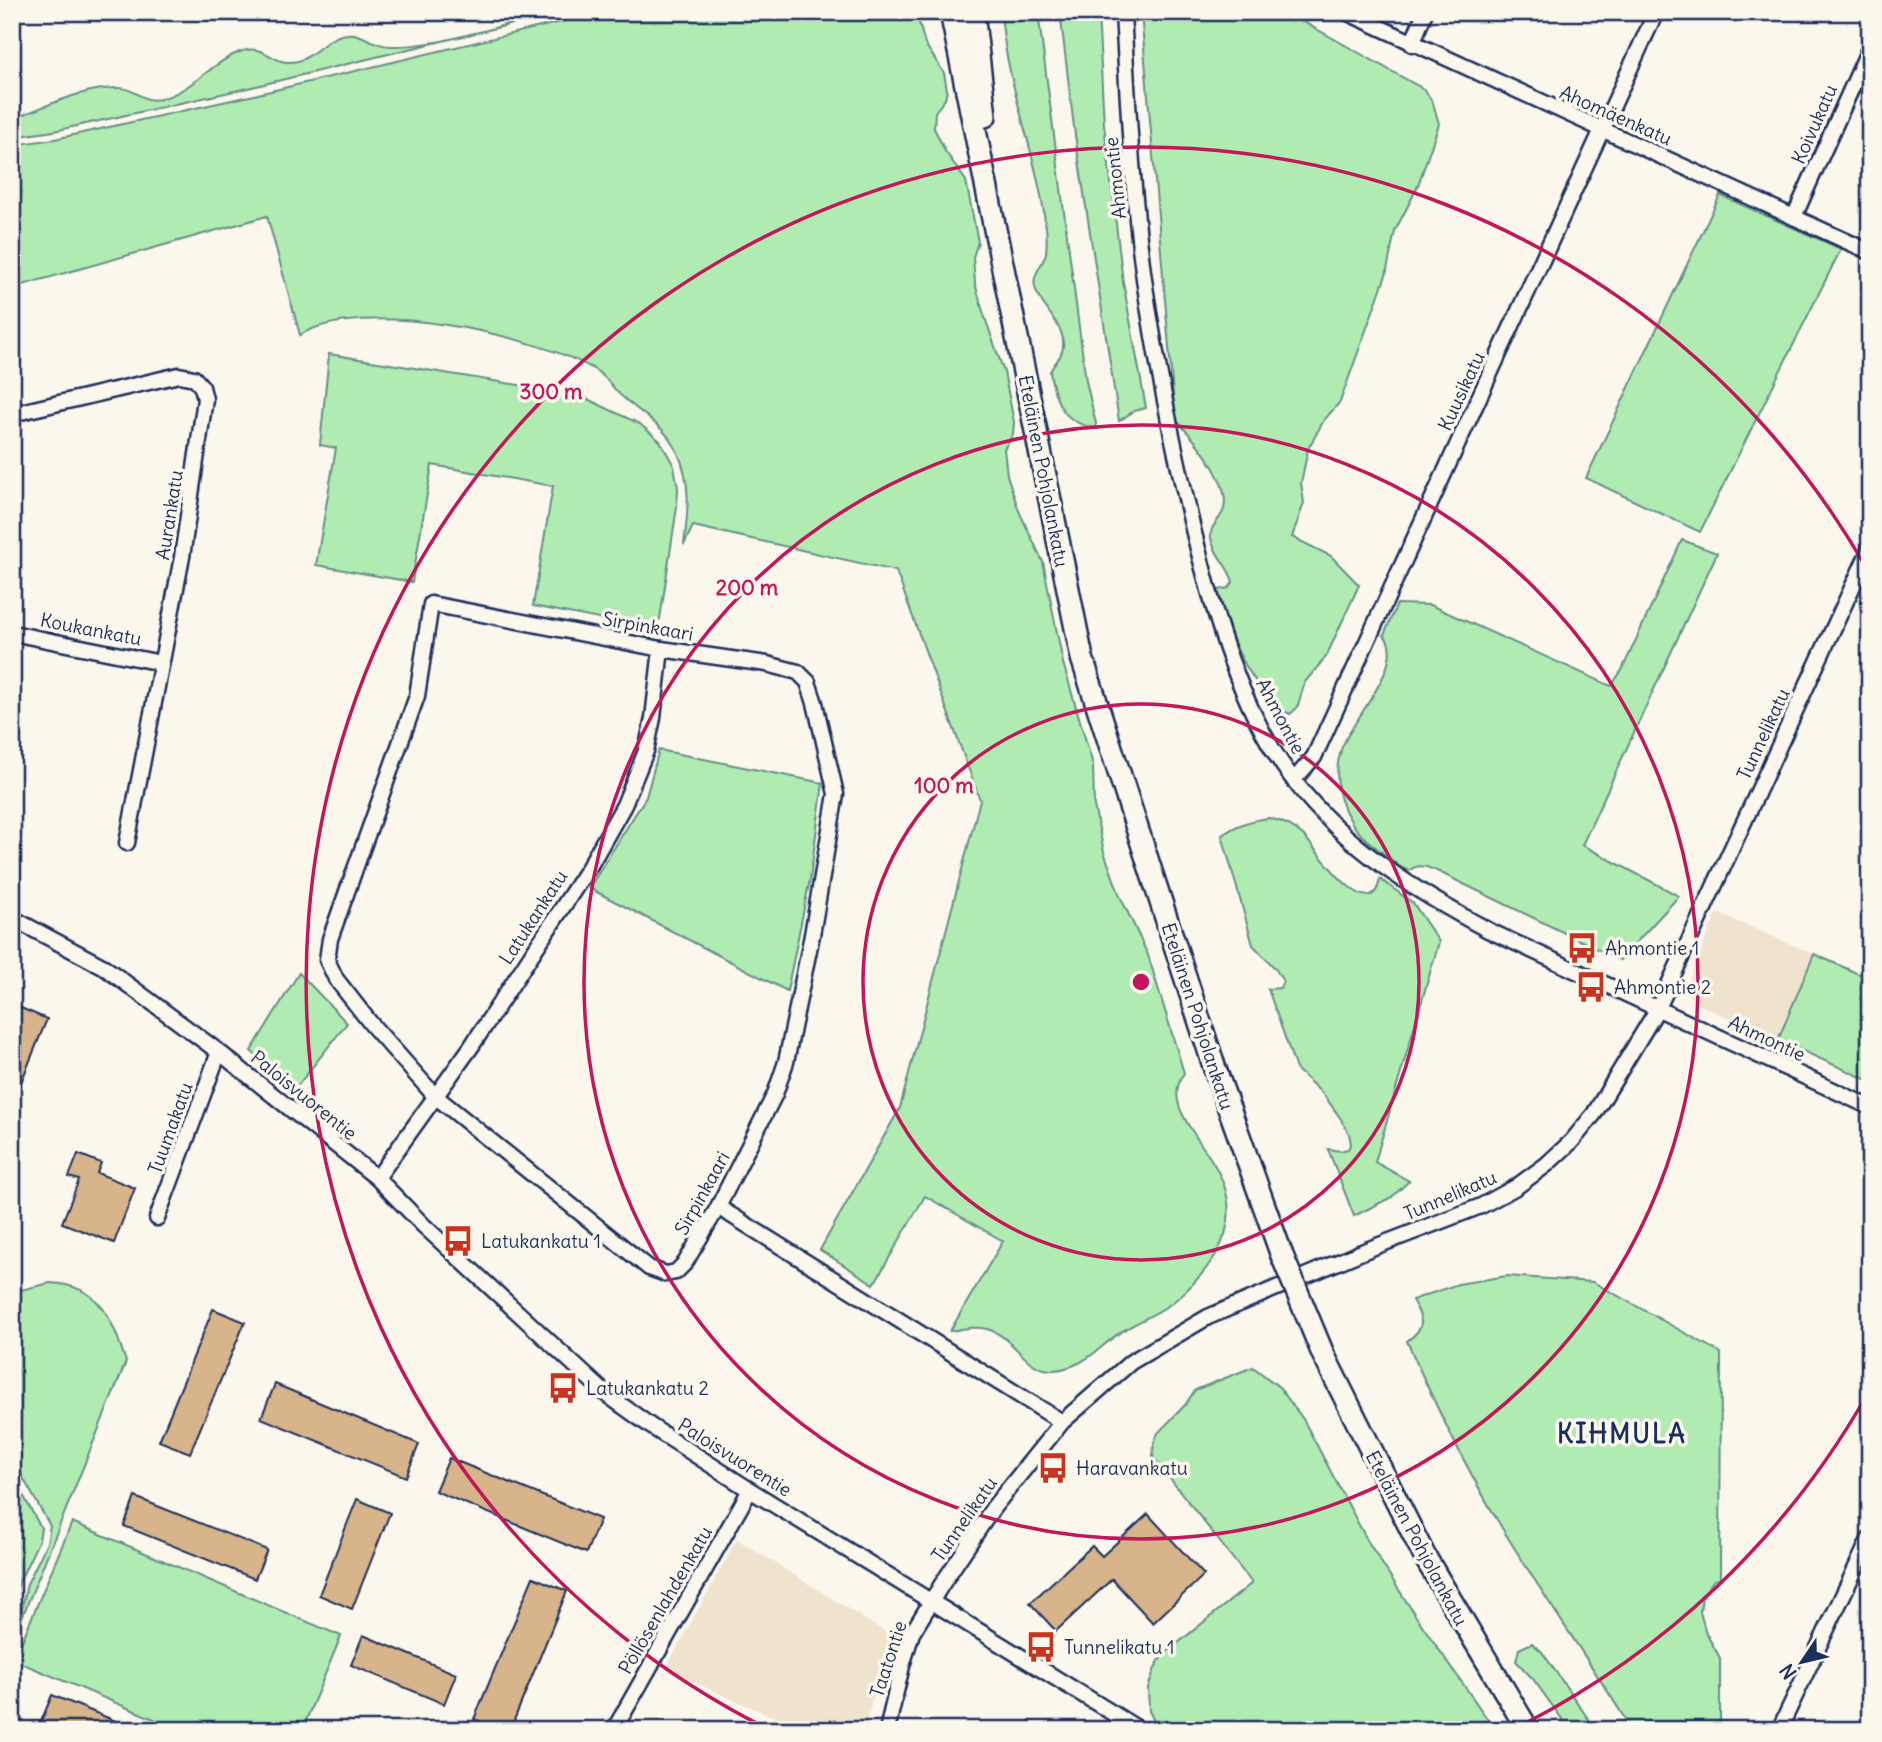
<svg xmlns="http://www.w3.org/2000/svg" width="1882" height="1742" viewBox="0 0 1882 1742" font-family="Delius,sans-serif">
<style>
.built{fill:#f0e3ce}
.green{fill:#b0ecb2;stroke:#668e88;stroke-width:2}
.building{fill:#d7b489;stroke:#1b2f5e;stroke-width:2}
.lines{fill:none;stroke-linecap:round;stroke-linejoin:round}
.street-casing{stroke:#1b2f5e;stroke-width:19}
.secondary-casing{stroke:#1b2f5e;stroke-width:26}
.street{stroke:#fbf7ec;stroke-width:14}
.secondary{stroke:#fbf7ec;stroke-width:21}
.secondary-bridge-casing{stroke:#1b2f5e;stroke-width:26;stroke-linecap:butt}
.secondary-bridge{stroke:#fbf7ec;stroke-width:21}
.ring{fill:none;stroke:#c2185b;stroke-width:3.5}
.labels{text-anchor:middle;stroke-width:7;stroke-linejoin:round;paint-order:stroke}
.street-label{font-size:19px;fill:#1b2f5e;stroke:#fbf7ec}
.poi-label{font-size:19px;fill:#1b2f5e;stroke:#fbf7ec;text-anchor:start}
.district-label{font-size:26px;font-weight:bold;letter-spacing:2px;fill:#1b2f5e;stroke:#fbf7ec}
.centre{fill:#c2185b;stroke:#fbf7ec;stroke-width:3.5}
.ring-label{font-size:21px;text-anchor:middle;font-weight:bold;fill:#c2185b;stroke:#fbf7ec;stroke-width:7;stroke-linejoin:round;paint-order:stroke}
</style>
<rect width="100%" height="100%" fill="#fbf7ec"/>
<filter id="ink" filterUnits="userSpaceOnUse"><feTurbulence type="fractalNoise" baseFrequency=".0143" numOctaves="2"/><feDisplacementMap in="SourceGraphic" scale="14" xChannelSelector="R" yChannelSelector="G"/><feConvolveMatrix kernelMatrix="1 2 1 2 8 2 1 2 1" color-interpolation-filters="sRGB"/></filter>
<g filter="url(#ink)">
<g class="built">
<path d="M 1717,913 L 1814,954 L 1778,1040 L 1693,1002 L 1686,987 Z"/>
<path d="M 737,1539 L 890,1635 L 864,1730 L 804,1730 L 665,1670 Z"/>
</g>
<g class="green">
<path d="M 544,12 L 562,12 L 248,88 L 54,131 L 12,137 L 12,119 C 46,107 83,87 120,88 C 135,88 143,103 159,99 C 189,93 209,65 237,53 C 266,41 269,64 292,62 C 314,60 326,35 348,34 C 362,32 374,47 394,46 C 438,46 502,27 544,12 Z"/>
<path d="M 603,12 L 916,12 L 925,44 L 944,73 L 947,90 L 945,99 L 935,112 L 934,128 L 945,151 L 966,181 L 978,242 L 973,257 L 975,283 L 984,315 L 1004,372 L 1014,422 L 1013,434 L 1004,449 L 1007,475 L 1019,511 L 1043,562 L 1063,663 L 1093,765 L 1094,806 L 1104,852 L 1120,896 L 1148,955 L 1184,1073 C 1148,1125 1268,1169 1215,1256 C 1204,1273 1188,1290 1172,1303 C 1158,1313 1141,1320 1126,1329 C 1109,1338 1096,1355 1079,1363 C 1026,1388 1024,1340 987,1329 C 974,1326 963,1329 950,1331 L 1003,1241 L 925,1196 L 874,1284 L 820,1250 L 900,1108 L 980,800 L 896,571 L 693,526 L 684,545 C 688,512 692,482 677,451 C 666,427 644,416 625,399 C 611,388 609,377 590,367 C 529,334 361,298 300,335 L 267,216 L 12,288 L 12,145 L 55,139 L 250,96 Z"/>
<path d="M 1001,12 L 1038,12 L 1086,381 L 1097,428 C 1063,424 1055,402 1050,372 C 1052,366 1058,361 1061,354 C 1072,329 1040,309 1035,287 C 1032,273 1043,266 1046,253 C 1047,243 1047,231 1045,221 C 1036,150 1006,84 1001,12 Z"/>
<path d="M 1060,12 L 1098,12 L 1104,124 L 1123,282 L 1146,408 L 1134,411 L 1119,421 L 1075,135 Z"/>
<path d="M 1141,12 L 1286,12 L 1425,90 L 1433,103 L 1439,124 L 1417,188 L 1395,231 L 1386,275 L 1340,402 L 1324,420 L 1308,449 L 1301,483 L 1304,503 L 1292,537 L 1331,556 L 1359,585 L 1326,657 L 1305,682 L 1297,708 L 1290,714 C 1278,710 1270,700 1262,690 C 1236,656 1229,631 1218,590 L 1229,588 L 1233,582 C 1229,566 1214,555 1211,538 C 1209,525 1221,520 1224,509 C 1231,481 1193,437 1175,419 Z"/>
<path d="M 1720,195 L 1841,249 L 1700,532 L 1586,478 Z"/>
<path d="M 329,354 L 579,395 L 640,424 L 660,441 L 674,466 L 678,488 L 677,507 L 660,619 L 649,629 L 533,606 L 553,486 L 432,465 L 412,582 L 316,565 L 336,448 L 320,445 Z"/>
<path d="M 1682,540 L 1717,553 L 1582,845 L 1679,896 L 1620,960 L 1441,873 C 1430,868 1419,862 1409,871 L 1400,867 C 1385,853 1362,840 1352,823 C 1338,801 1333,776 1341,750 C 1350,721 1408,663 1384,635 L 1397,604 L 1430,605 L 1611,686 L 1622,670 Z"/>
<path d="M 659,750 L 823,783 L 810,879 L 787,991 L 589,888 L 646,797 Z"/>
<path d="M 1269,818 C 1282,821 1293,826 1303,835 C 1314,846 1371,931 1380,879 L 1413,903 L 1439,942 L 1375,1162 L 1409,1181 L 1392,1197 L 1354,1216 L 1328,1149 L 1340,1151 L 1348,1149 L 1351,1143 L 1349,1134 L 1341,1119 L 1323,1094 L 1296,1069 L 1268,989 L 1280,988 L 1283,981 L 1275,968 L 1253,945 L 1222,835 C 1237,825 1250,820 1269,818 Z"/>
<path d="M 1814,954 L 1870,979 L 1870,1081 L 1778,1040 Z"/>
<path d="M 299,973 L 347,1023 L 295,1089 L 251,1051 Z"/>
<path d="M 1507,1276 L 1593,1282 L 1721,1353 L 1720,1579 L 1714,1580 L 1702,1596 L 1700,1612 L 1706,1633 L 1720,1658 L 1720,1730 L 1632,1730 C 1589,1660 1541,1593 1499,1523 C 1464,1464 1434,1403 1407,1341 C 1427,1327 1423,1319 1412,1300 L 1458,1284 Z"/>
<path d="M 50,1283 C 101,1285 112,1319 126,1362 L 23,1615 L 22,1608 L 27,1584 L 47,1543 L 50,1526 L 12,1458 L 12,1292 Z"/>
<path d="M 1253,1367 L 1279,1387 L 1303,1419 L 1367,1540 L 1415,1615 L 1495,1730 L 1169,1730 L 1154,1721 L 1149,1711 L 1148,1688 L 1155,1668 L 1162,1656 L 1252,1583 L 1153,1457 L 1154,1443 L 1158,1433 L 1185,1405 L 1195,1390 Z"/>
<path d="M 12,1475 L 41,1528 L 39,1540 L 19,1582 L 13,1607 L 17,1629 L 12,1641 Z"/>
<path d="M 72,1522 L 341,1636 L 302,1730 L 180,1730 L 14,1660 Z"/>
<path d="M 1532,1643 L 1542,1652 L 1596,1730 L 1570,1730 L 1533,1679 L 1516,1661 L 1519,1649 Z"/>
</g>
<g class="building">
<path d="M 16,1006 L 47,1019 L 13,1102 L 12,1015 Z"/>
<path d="M 78,1154 L 101,1163 L 97,1173 L 135,1188 L 114,1243 L 62,1223 L 79,1180 L 69,1177 Z"/>
<path d="M 213,1309 L 245,1322 L 190,1453 L 159,1441 Z"/>
<path d="M 275,1384 L 419,1444 L 406,1477 L 261,1418 Z"/>
<path d="M 449,1458 L 600,1519 L 586,1553 L 435,1491 Z"/>
<path d="M 135,1497 L 267,1550 L 255,1579 L 124,1526 Z"/>
<path d="M 357,1499 L 390,1513 L 352,1609 L 319,1595 Z"/>
<path d="M 1148,1514 L 1204,1575 L 1153,1623 L 1112,1579 L 1056,1631 L 1030,1603 L 1092,1546 L 1102,1556 Z"/>
<path d="M 533,1577 L 567,1591 L 510,1730 L 500,1730 L 474,1719 Z"/>
<path d="M 363,1635 L 456,1674 L 444,1704 L 351,1665 Z"/>
<path d="M 52,1695 L 135,1729 L 135,1730 L 55,1730 L 40,1724 Z"/>
</g>
<g class="lines">
<defs>
<g id="street">
<path d="M 1123,12 C 1128,103 1132,195 1145,286 C 1157,368 1174,449 1193,529 C 1214,615 1240,711 1295,782 C 1347,849 1417,892 1490,931 L 1870,1107"/>
<path d="M 1346,12 L 1870,252"/>
<path d="M 1412,44 L 1425,12"/>
<path d="M 1794,217 L 1870,47"/>
<path d="M 12,414 L 179,375 L 194,378 L 202,387 L 205,399 L 182,557 L 127,843"/>
<path d="M 431,604 L 661,649 L 767,664 L 798,672 L 808,682 L 815,703 L 836,794 L 812,935 L 786,1062 L 775,1094 L 718,1207 L 685,1263 L 676,1272 L 666,1274 L 649,1268 L 435,1096 L 372,1025 L 336,979 L 327,960 L 330,939 L 417,696 Z"/>
<path d="M 12,633 L 161,663"/>
<path d="M 1294,780 L 1314,757 L 1656,12"/>
<path d="M 12,918 L 104,967 L 219,1052 L 377,1178 L 423,1225 L 606,1394 L 652,1427 L 750,1490 L 1140,1730"/>
<path d="M 377,1178 L 471,1047 L 589,867 L 624,805 L 646,751 L 653,718 L 661,649"/>
<path d="M 718,1207 L 1062,1422"/>
<path d="M 157,1218 L 219,1052"/>
<path d="M 614,1730 L 750,1490"/>
<path d="M 887,1730 L 902,1666 L 912,1633 L 942,1584 L 993,1508 L 1062,1422 L 1131,1362 L 1208,1317 L 1369,1249 L 1481,1206 L 1516,1187 L 1546,1165 L 1572,1141 L 1594,1114 L 1658,1008 L 1870,549"/>
<path d="M 1779,1730 L 1870,1538"/>
</g>
<g id="secondary">
<path d="M 951,12 L 1082,658 L 1215,1069 L 1281,1253"/>
<path d="M 973,12 L 985,116"/>
<path d="M 1323,1354 L 1425,1557 L 1528,1730"/>
</g>
</defs>
<use href="#street" class="street-casing"/>
<use href="#secondary" class="secondary-casing"/>
<use href="#street" class="street"/>
<use href="#secondary" class="secondary"/>
<defs>
<path id="secondary-bridge" d="M 1281,1253 L 1323,1354"/>
</defs>
<use href="#secondary-bridge" class="secondary-bridge-casing"/>
<use href="#secondary-bridge" class="secondary-bridge"/>
</g>
</g>
<g class="ring">
<circle cx="1141" cy="982" r="278"/>
<circle cx="1141" cy="982" r="557"/>
<path d="M1868 1393A835 835 0 0 1 1514 1729M768 1729A835 835 0 1 1 1868 571"/>
</g>
<defs>
<symbol id="bus-bare" viewBox="-9 -9 18 18"><path d="M-5-6H5V4H4V6H2V4H-2V6H-4V4H-5ZM-3.5-4V0h7V-4ZM-3.5 1.2v1.5H-2V1.2ZM2 1.2v1.5H3.5V1.2Z" fill="#c8321e" stroke="#fbf7ec" stroke-width="2.5" paint-order="stroke"/></symbol>
</defs>
<g fill-rule="evenodd">
<use href="#bus-bare" x="1560" y="926" width="44" height="44"/>
<use href="#bus-bare" x="1569" y="965" width="44" height="44"/>
<use href="#bus-bare" x="436" y="1219" width="44" height="44"/>
<use href="#bus-bare" x="541" y="1366" width="44" height="44"/>
<use href="#bus-bare" x="1031" y="1446" width="44" height="44"/>
<use href="#bus-bare" x="1019" y="1625" width="44" height="44"/>
</g>
<g class="labels">
<g class="street-label">
<text transform="translate(1616 115) rotate(24)" y="7">Ahomäenkatu</text>
<text transform="translate(1814 124) rotate(-66)" y="7">Koivukatu</text>
<text transform="translate(1115 178) rotate(-96)" y="7">Ahmontie</text>
<text transform="translate(1461 391) rotate(-65)" y="7">Kuusikatu</text>
<text transform="translate(1044 471) rotate(79)" y="7">Eteläinen Pohjolankatu</text>
<text transform="translate(169 515) rotate(-81)" y="7">Aurankatu</text>
<text transform="translate(648 626) rotate(10)" y="7">Sirpinkaari</text>
<text transform="translate(91 629) rotate(11)" y="7">Koukankatu</text>
<text transform="translate(1281 716) rotate(62)" y="7">Ahmontie</text>
<text transform="translate(1763 734) rotate(-65)" y="7">Tunnelikatu</text>
<text transform="translate(533 917) rotate(-57)" y="7">Latukankatu</text>
<text transform="translate(1198 1016) rotate(72)" y="7">Eteläinen Pohjolankatu</text>
<text transform="translate(1767 1038) rotate(25)" y="7">Ahmontie</text>
<text transform="translate(304 1095) rotate(39)" y="7">Paloisvuorentie</text>
<text transform="translate(170 1128) rotate(-70)" y="7">Tuumakatu</text>
<text transform="translate(702 1193) rotate(-61)" y="7">Sirpinkaari</text>
<text transform="translate(1450 1195) rotate(-23)" y="7">Tunnelikatu</text>
<text transform="translate(735 1457) rotate(32)" y="7">Paloisvuorentie</text>
<text transform="translate(964 1519) rotate(-55)" y="7">Tunnelikatu</text>
<text transform="translate(1417 1538) rotate(62)" y="7">Eteläinen Pohjolankatu</text>
<text transform="translate(665 1600) rotate(-60)" y="7">Pöllösenlahdenkatu</text>
<text transform="translate(888 1659) rotate(-72)" y="7">Taatontie</text>
</g>
<g class="poi-label">
<text x="1605" y="955">Ahmontie 1</text>
<text x="1614" y="994">Ahmontie 2</text>
<text x="481" y="1248">Latukankatu 1</text>
<text x="586" y="1395">Latukankatu 2</text>
<text x="1076" y="1475">Haravankatu</text>
<text x="1064" y="1654">Tunnelikatu 1</text>
</g>
<g class="district-label">
<text x="1622" y="1443">KIHMULA</text>
</g>
</g>
<circle cx="1141" cy="982" r="10" class="centre"/>
<g class="ring-label">
<text x="551" y="399">300 m</text>
<text x="747" y="595">200 m</text>
<text x="944" y="793">100 m</text>
</g>
<rect width="1882" height="1742" fill="none" stroke="#fbf7ec" stroke-width="42"/>
<rect x="21" y="21" width="1840" height="1700" fill="none" stroke="#1b2f5e" stroke-width="2.5" filter="url(#ink)"/>
<g transform="translate(1802 1662) rotate(235)" stroke="#fbf7ec" stroke-width="5" paint-order="stroke">
<path d="M0-5L12 26L0 18L-12 26Z" fill="#1b2f5e"/>
<text y="-10" font-size="19" font-weight="bold" text-anchor="middle" fill="#1b2f5e">N</text>
</g>
</svg>
